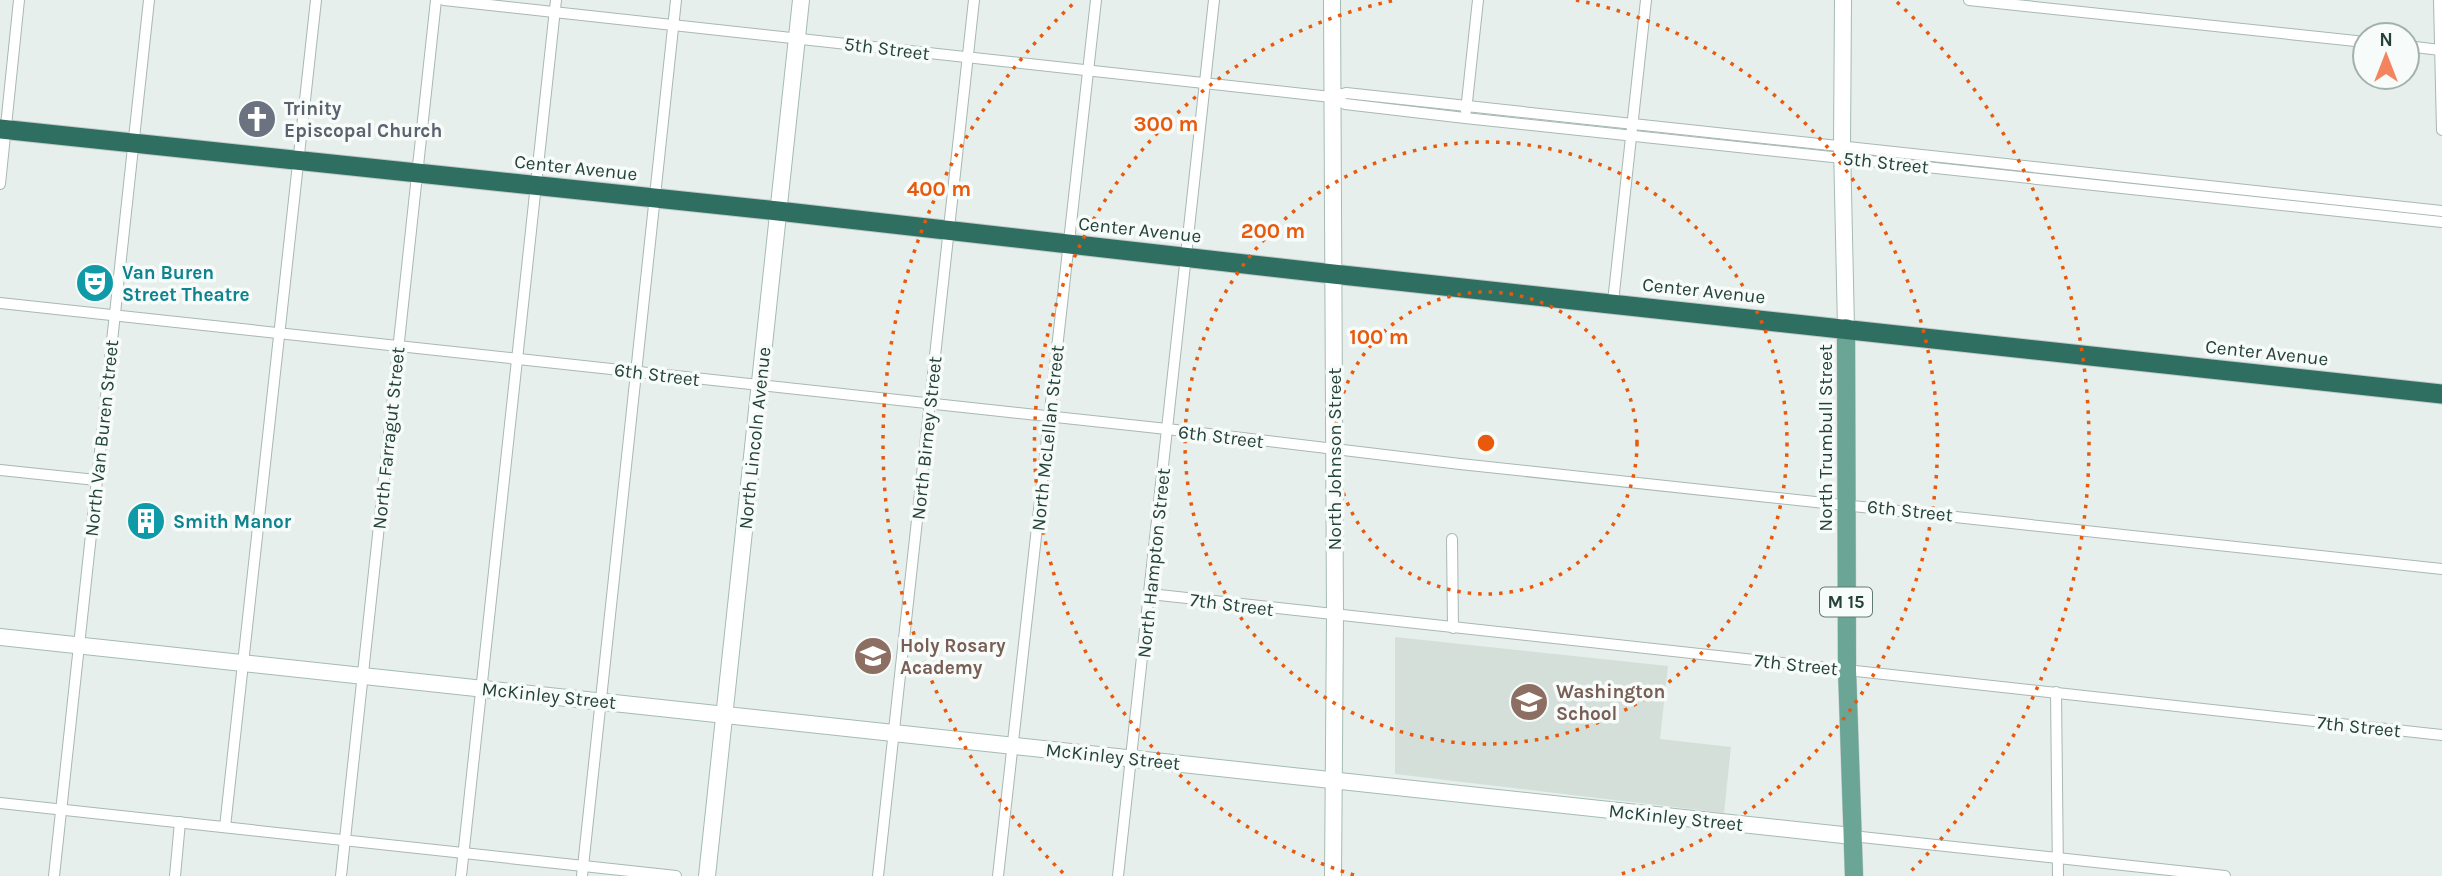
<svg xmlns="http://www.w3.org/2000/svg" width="2442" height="876" viewBox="0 0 2442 876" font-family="Karla,sans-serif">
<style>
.built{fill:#d4dfda}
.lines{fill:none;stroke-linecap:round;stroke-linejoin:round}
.street-casing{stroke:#a8b8b2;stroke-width:12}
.secondary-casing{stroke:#a4bbb3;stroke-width:18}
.primary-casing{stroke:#c2cac8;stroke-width:19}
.highway-casing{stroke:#c2cac8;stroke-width:21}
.street{stroke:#fff;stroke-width:10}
.secondary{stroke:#fff;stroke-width:16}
.primary{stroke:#6aa596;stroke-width:18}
.highway{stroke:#2f6f62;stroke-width:19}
.ring{fill:none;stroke:#e8590c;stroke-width:3.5;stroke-dasharray:3.5 7}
.labels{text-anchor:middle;stroke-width:7;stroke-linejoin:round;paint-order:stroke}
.shield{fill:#f7fbf9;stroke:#637a73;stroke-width:2}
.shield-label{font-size:18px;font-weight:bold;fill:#24423a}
.street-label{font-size:19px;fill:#24423a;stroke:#f7fbf9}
.worship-label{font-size:19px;font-weight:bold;fill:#5b616d;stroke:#f7fbf9;text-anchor:start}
.culture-label{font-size:19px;font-weight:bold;fill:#0d838f;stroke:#f7fbf9;text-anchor:start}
.education-label{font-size:19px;font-weight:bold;fill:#785e54;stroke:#f7fbf9;text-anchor:start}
.centre{fill:#e8590c;stroke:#f7fbf9;stroke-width:3.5}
.ring-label{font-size:21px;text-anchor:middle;font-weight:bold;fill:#e8590c;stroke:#f7fbf9;stroke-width:7;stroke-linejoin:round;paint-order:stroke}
</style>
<rect width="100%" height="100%" fill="#e6efeb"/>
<path class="built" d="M 1395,637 L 1668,666 L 1660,739 L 1731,747 L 1724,813 L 1395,774 Z"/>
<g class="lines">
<defs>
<g id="street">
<path d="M 444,0 L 1331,97 L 1345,104 L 1465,118 L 2442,222"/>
<path d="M 1969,0 L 2365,42"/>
<path d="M 2439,0 L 2442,130"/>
<path d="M 2407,46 L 2440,50"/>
<path d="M 1331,97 L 1346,93 L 2442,211"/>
<path d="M 1466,111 L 1478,0"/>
<path d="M 0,184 L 19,0"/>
<path d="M 1613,302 L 1646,0"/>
<path d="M 0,303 L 1167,429 L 1460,464 L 2442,569"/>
<path d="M 0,470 L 96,480"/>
<path d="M 1452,539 L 1453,628"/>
<path d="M 1150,594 L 2442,735"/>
<path d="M 2056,692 L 2058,876"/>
<path d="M 0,803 L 676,876"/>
<path d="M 225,827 L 316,0"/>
<path d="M 1852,836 L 2225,876"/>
<path d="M 54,876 L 149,0"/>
<path d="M 175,876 L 180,822"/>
<path d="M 341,876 L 436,0"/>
<path d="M 461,876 L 556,0"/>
<path d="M 582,876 L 676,0"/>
<path d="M 878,876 L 974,0"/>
<path d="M 998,876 L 1096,0"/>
<path d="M 1118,876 L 1214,0"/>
</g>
<g id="secondary">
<path d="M 1332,0 L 1335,616 L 1333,876"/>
<path d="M 1843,0 L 1842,146 L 1846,328"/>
<path d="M 0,637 L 1852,836"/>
<path d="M 707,876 L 801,0"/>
</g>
<path id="primary" d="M 1846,328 L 1847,669 L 1854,876"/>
<path id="highway" d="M 0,129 L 778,211 L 1333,274 L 2442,394"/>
</defs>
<use href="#street" class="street-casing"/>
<use href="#secondary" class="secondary-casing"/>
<use href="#primary" class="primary-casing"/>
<use href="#highway" class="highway-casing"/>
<use href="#street" class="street"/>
<use href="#secondary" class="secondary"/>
<use href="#primary" class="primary"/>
<use href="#highway" class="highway"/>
</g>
<g class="ring">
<circle cx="1486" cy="443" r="151"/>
<circle cx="1486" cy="443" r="301"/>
<path d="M1354 875A452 452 0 0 1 1396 0M1576 0A452 452 0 0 1 1618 875"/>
<path d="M1063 873A603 603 0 0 1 1075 2M1897 2A603 603 0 0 1 1909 873"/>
</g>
<defs>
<symbol id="church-disc" viewBox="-11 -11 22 22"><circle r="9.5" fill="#6b7280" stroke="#f7fbf9"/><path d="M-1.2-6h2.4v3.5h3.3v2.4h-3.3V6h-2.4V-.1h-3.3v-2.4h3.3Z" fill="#fff"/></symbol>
<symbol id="theatre-disc" viewBox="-11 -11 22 22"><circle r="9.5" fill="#0f9aa8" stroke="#f7fbf9"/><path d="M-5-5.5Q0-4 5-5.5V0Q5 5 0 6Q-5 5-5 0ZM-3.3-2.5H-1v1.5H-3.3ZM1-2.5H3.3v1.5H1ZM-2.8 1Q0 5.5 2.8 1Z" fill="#fff"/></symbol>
<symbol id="building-disc" viewBox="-11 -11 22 22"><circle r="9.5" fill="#0f9aa8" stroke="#f7fbf9"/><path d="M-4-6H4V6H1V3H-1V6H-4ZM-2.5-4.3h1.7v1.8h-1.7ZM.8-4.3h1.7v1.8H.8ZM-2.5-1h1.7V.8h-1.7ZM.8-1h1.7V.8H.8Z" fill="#fff"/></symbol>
<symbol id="school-disc" viewBox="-11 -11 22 22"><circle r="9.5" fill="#8d6e63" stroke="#f7fbf9"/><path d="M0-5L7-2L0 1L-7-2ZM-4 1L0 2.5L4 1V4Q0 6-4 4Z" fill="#fff"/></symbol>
</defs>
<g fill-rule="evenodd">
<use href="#church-disc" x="235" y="97" width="44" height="44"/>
<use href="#theatre-disc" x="73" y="261" width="44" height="44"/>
<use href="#building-disc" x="124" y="499" width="44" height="44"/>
<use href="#school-disc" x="851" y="634" width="44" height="44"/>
<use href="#school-disc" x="1507" y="680" width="44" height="44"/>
</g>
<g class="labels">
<rect class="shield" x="1820" y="587.5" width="52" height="29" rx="5"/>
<g class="shield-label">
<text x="1846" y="608">M 15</text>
</g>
<g class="street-label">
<text transform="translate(887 48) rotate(7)" y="7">5th Street</text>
<text transform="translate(1886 162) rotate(6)" y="7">5th Street</text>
<text transform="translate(576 167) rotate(6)" y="7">Center Avenue</text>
<text transform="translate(1140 229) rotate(6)" y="7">Center Avenue</text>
<text transform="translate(1704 290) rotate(6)" y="7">Center Avenue</text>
<text transform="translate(2267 352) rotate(6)" y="7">Center Avenue</text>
<text transform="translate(657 374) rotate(7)" y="7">6th Street</text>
<text transform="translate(1221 436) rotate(7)" y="7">6th Street</text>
<text transform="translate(101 438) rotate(-84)" y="7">North Van Buren Street</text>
<text transform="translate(388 438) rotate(-84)" y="7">North Farragut Street</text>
<text transform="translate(754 438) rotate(-84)" y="7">North Lincoln Avenue</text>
<text transform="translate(926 438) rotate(-84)" y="7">North Birney Street</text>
<text transform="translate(1047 438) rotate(-84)" y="7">North McLellan Street</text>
<text transform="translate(1825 438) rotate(-90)" y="7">North Trumbull Street</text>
<text transform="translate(1334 459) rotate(-90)" y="7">North Johnson Street</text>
<text transform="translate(1910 510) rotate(6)" y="7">6th Street</text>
<text transform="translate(1153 563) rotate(-84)" y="7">North Hampton Street</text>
<text transform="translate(1232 604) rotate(7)" y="7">7th Street</text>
<text transform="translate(1796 664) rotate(6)" y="7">7th Street</text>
<text transform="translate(549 695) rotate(6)" y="7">McKinley Street</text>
<text transform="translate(2359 726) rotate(6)" y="7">7th Street</text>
<text transform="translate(1113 756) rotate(6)" y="7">McKinley Street</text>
<text transform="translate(1676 817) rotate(6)" y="7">McKinley Street</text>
</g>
<g class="worship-label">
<text x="284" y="115">Trinity<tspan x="284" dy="22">Episcopal Church</tspan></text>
</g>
<g class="culture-label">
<text x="122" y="279">Van Buren<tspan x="122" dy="22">Street Theatre</tspan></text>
<text x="173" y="528">Smith Manor</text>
</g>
<g class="education-label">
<text x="900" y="652">Holy Rosary<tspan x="900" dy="22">Academy</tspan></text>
<text x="1556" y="698">Washington<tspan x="1556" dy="22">School</tspan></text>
</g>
</g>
<circle cx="1486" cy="443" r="10" class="centre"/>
<g class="ring-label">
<text x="1166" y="131">300 m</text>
<text x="939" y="196">400 m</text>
<text x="1273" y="238">200 m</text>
<text x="1379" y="344">100 m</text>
</g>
<g transform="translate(2386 56)"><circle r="33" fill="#f7fbf9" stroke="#a3b1ad" stroke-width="2"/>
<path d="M0-5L12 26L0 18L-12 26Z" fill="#f4845f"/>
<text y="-10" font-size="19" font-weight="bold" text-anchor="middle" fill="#24423a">N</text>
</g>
</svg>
